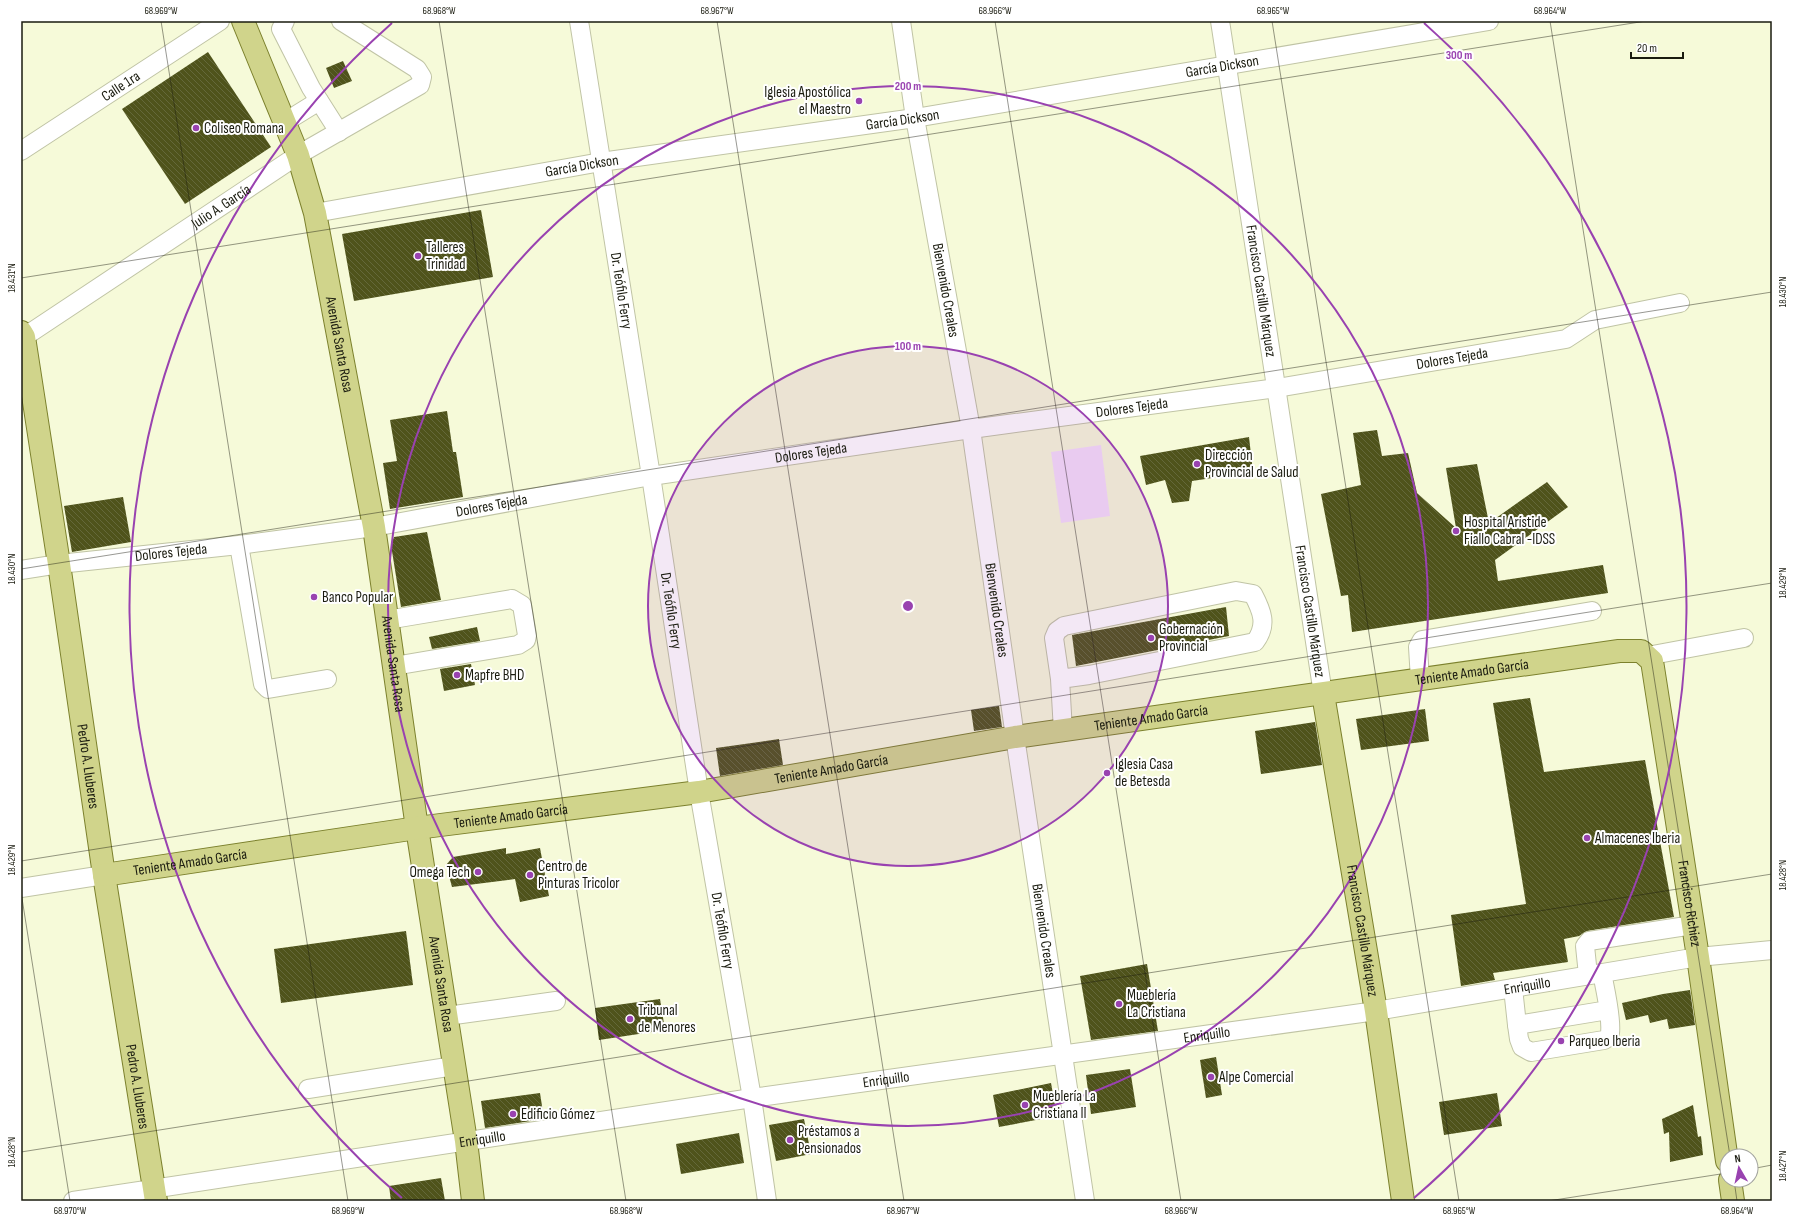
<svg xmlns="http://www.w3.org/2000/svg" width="1793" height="1222" viewBox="0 0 1793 1222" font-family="'Sofia Sans Condensed',sans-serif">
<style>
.green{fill:#f4dffa}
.building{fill:url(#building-back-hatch)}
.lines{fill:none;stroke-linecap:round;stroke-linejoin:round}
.minor-casing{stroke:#c0c4a5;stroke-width:20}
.major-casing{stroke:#7c812d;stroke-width:24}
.minor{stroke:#fff;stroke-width:18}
.major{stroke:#d0d48b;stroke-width:22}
.ticks{fill:none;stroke:#1a1b0f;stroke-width:1;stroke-opacity:0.45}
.ring{fill:none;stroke:#9942b0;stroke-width:2}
.poi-dot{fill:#9942b0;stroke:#fff;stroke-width:1.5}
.labels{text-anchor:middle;stroke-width:4;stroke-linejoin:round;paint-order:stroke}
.street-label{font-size:15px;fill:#1a1b0f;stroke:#fff}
.poi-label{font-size:15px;fill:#1a1b0f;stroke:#fff;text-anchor:start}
.centre{fill:#9942b0;stroke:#fff;stroke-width:2}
.ring-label{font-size:12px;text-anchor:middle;font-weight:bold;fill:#9942b0;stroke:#fff;stroke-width:4;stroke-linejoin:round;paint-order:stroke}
.neatline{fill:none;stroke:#1a1b0f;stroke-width:1.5}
.ticks-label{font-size:10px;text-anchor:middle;fill:#1a1b0f}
</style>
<defs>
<pattern id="building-back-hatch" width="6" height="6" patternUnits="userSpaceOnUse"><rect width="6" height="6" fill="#4f531b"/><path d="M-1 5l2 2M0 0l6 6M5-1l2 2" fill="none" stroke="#64683a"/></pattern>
</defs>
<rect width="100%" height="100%" fill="#f6fad9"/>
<path class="green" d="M 1101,445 L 1110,516 L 1061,523 L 1051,452 Z"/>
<g class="building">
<path d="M 208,52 L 271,147 L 185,204 L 122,109 Z"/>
<path d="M 343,61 L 352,81 L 334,88 L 326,68 Z"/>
<path d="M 481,210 L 493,277 L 354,301 L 342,234 Z"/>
<path d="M 447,411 L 453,452 L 456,452 L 463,497 L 390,509 L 383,463 L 397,461 L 390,420 Z"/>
<path d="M 1377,430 L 1382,456 L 1408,453 L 1417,493 L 1456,528 L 1446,468 L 1477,464 L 1489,523 L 1547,482 L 1568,507 L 1495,560 L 1498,581 L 1603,565 L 1608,593 L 1352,632 L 1348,595 L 1341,596 L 1321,494 L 1361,485 L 1353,433 Z"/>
<path d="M 1249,437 L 1253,472 L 1192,481 L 1189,501 L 1172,503 L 1165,480 L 1146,485 L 1140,456 Z"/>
<path d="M 123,497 L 131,542 L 72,552 L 64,506 Z"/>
<path d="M 427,532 L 441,600 L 401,607 L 391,545 L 394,537 Z"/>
<path d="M 1226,607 L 1229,636 L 1076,666 L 1072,635 Z"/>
<path d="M 477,627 L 480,641 L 432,649 L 429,637 Z"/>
<path d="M 471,664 L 475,685 L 444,691 L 440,669 Z"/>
<path d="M 1530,698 L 1544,772 L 1645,760 L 1674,917 L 1587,931 L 1579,936 L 1564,939 L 1568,962 L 1493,973 L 1495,980 L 1461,986 L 1451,915 L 1526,904 L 1493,703 Z"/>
<path d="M 999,706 L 1002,727 L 974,731 L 971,710 Z"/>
<path d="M 1425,709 L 1429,741 L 1361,750 L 1356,719 Z"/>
<path d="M 1315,722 L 1322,765 L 1261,774 L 1255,731 Z"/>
<path d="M 779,739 L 783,765 L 720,776 L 716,748 Z"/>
<path d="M 506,848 L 506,854 L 540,848 L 549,896 L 520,902 L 515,879 L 452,887 L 446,865 L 453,857 Z"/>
<path d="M 406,931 L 413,985 L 281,1003 L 274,949 Z"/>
<path d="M 1147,964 L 1158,1031 L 1091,1040 L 1080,976 Z"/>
<path d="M 1690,990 L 1695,1025 L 1669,1029 L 1667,1019 L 1650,1023 L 1648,1015 L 1626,1020 L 1622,1003 L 1663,994 Z"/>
<path d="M 660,999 L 665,1030 L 599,1040 L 595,1008 Z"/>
<path d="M 1216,1057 L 1222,1095 L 1206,1098 L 1200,1060 Z"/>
<path d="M 1130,1069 L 1136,1107 L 1091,1114 L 1086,1075 Z"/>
<path d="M 1051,1083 L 1057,1116 L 999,1127 L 993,1095 Z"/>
<path d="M 540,1093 L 544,1119 L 485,1128 L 481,1101 Z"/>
<path d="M 1497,1093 L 1502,1126 L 1444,1135 L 1439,1102 Z"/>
<path d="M 1693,1105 L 1698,1137 L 1701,1136 L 1703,1155 L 1670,1162 L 1669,1132 L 1664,1134 L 1662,1119 Z"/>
<path d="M 804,1119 L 811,1154 L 776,1161 L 769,1125 Z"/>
<path d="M 739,1133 L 744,1163 L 681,1174 L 676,1144 Z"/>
<path d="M 441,1178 L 445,1201 L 391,1201 L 389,1186 Z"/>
</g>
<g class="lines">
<defs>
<g id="minor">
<path d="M 285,21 L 281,29 L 311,88 L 339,132"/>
<path id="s1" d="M 579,21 L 651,476 L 699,792 L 752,1098 L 767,1201"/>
<path id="s2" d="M 901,21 L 915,118 L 971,429 L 1015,737 L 1085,1201"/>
<path id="s3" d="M 1220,21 L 1323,694"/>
<path d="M 285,122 L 319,101"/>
<path id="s4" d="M 21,151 L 220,21"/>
<path id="s5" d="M 315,213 L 601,162 L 915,118 L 1489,21"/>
<path id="s6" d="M 21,339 L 298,155 L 420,85 L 422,77 L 417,69 L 341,21"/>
<path d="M 239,545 L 263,684 L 268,689 L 327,679"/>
<path id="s7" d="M 21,570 L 59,564 L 239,545 L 374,527 L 651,476 L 971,429 L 1277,388 L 1566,339 L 1595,320 L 1680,303"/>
<path d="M 387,620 L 512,599 L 522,605 L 527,635 L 526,640 L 518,645 L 394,666"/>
<path d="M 1647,656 L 1744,638"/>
<path d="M 1060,679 L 1089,675 L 1255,642 C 1268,625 1262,611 1253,594 L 1236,591 L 1064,626 L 1057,631 L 1054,638 L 1060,679 L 1063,731"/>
<path d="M 1420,680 L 1418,647 L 1422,640 L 1592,611"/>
<path d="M 21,888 L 104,875"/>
<path d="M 1602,973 C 1605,989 1612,1018 1610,1033 C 1610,1037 1607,1038 1604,1040 L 1531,1052 L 1522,1047 L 1519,1039 L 1517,1025 L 1608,1010"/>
<path d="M 1588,975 L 1585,946 L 1589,941 L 1693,925"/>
<path d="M 1513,988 L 1517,1025"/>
<path d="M 447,1016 L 556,1001"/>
<path d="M 308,1089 L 454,1066"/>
<path id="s8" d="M 73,1201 L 752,1098 L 1376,1011 L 1698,957 L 1772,950"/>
</g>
<g id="major">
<path id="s9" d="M 243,21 L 298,155 L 315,213 L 374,527 L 417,828 L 466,1141 L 473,1201"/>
<path id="s10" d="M 21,332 L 24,337 L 59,564 L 104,875 L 156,1201"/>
<path id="s11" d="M 1323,694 L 1376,1011 L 1403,1201"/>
<path id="s12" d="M 104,875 L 417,828 L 699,792 L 1015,737 L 1619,651 L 1641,651 L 1652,661 L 1698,957 L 1727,1161"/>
<path d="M 1730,1180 L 1733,1201"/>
</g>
</defs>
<use href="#minor" class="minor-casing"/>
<use href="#major" class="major-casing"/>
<use href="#minor" class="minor"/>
<use href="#major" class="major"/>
</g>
<path class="ticks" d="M 161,21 L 348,1201M 439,21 L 626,1201M 717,21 L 904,1201M 995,21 L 1181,1201M 1272,21 L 1459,1201M 1550,21 L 1730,1156M 21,278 L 1646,21M 21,569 L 1772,292M 21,861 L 1772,583M 21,892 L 70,1201M 21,1152 L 1772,874M 1751,1169 L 1772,1165M 1734,1180 L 1737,1201M 1548,1201 L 1727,1173"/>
<circle cx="908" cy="606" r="260" fill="#9942b0" fill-opacity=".12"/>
<g class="ring">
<circle cx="908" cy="606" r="260"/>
<circle cx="908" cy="606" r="520"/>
<path d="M402 1198A779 779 0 0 1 392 23M1424 23A779 779 0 0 1 1414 1198"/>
</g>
<g class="poi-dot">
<circle cx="859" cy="101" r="4"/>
<circle cx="196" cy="128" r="4"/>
<circle cx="418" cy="256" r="4"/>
<circle cx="1197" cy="464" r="4"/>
<circle cx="1456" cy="531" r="4"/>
<circle cx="314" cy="597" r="4"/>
<circle cx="1151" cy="638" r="4"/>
<circle cx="457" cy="675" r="4"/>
<circle cx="1107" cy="773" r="4"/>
<circle cx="1587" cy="838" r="4"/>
<circle cx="478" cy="872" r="4"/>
<circle cx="530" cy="875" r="4"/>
<circle cx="1119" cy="1004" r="4"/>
<circle cx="630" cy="1019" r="4"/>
<circle cx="1561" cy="1041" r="4"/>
<circle cx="1211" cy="1077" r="4"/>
<circle cx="1025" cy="1105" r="4"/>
<circle cx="513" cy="1114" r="4"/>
<circle cx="790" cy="1140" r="4"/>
</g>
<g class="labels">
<g class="street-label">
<text dy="5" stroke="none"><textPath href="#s5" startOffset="919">García Dickson</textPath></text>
<text dy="5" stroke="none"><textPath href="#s4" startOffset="119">Calle 1ra</textPath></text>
<text dy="5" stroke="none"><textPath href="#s5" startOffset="595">García Dickson</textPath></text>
<text dy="5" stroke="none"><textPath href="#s5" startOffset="271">García Dickson</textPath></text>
<text dy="5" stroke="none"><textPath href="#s6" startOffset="240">Julio A. García</textPath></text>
<text dy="5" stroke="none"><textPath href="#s2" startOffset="273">Bienvenido Creales</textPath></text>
<text dy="5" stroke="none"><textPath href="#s1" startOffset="273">Dr. Teófilo Ferry</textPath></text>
<text dy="5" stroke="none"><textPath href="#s3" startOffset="273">Francisco Castillo Márquez</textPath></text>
<text dy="5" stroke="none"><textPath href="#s9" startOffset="339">Avenida Santa Rosa</textPath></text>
<text dy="5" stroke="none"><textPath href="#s7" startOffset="1447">Dolores Tejeda</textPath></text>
<text dy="5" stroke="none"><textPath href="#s7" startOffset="1123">Dolores Tejeda</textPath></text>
<text dy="5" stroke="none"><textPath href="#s7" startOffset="799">Dolores Tejeda</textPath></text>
<text dy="5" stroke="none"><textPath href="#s7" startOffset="475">Dolores Tejeda</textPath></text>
<text dy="5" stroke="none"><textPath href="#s7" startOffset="151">Dolores Tejeda</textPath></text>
<text dy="5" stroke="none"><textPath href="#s2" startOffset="597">Bienvenido Creales</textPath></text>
<text dy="5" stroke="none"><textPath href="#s1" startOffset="597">Dr. Teófilo Ferry</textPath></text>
<text dy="5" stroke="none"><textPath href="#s3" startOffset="597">Francisco Castillo Márquez</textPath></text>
<text dy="5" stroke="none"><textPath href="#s9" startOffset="663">Avenida Santa Rosa</textPath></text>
<text dy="5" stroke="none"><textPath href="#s12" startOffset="1383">Teniente Amado García</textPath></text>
<text dy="5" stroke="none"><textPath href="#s12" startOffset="1059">Teniente Amado García</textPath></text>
<text dy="5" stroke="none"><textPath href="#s10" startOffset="440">Pedro A. Lluberes</textPath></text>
<text dy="5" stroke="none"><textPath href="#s12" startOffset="735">Teniente Amado García</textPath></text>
<text dy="5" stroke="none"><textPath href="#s12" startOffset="411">Teniente Amado García</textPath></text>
<text dy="5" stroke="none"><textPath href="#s12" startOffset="87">Teniente Amado García</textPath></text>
<text dy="5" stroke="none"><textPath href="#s12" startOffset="1814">Francisco Richiez</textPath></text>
<text dy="5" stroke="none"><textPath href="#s1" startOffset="921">Dr. Teófilo Ferry</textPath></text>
<text dy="5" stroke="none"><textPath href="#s2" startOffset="921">Bienvenido Creales</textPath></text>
<text dy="5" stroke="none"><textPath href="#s11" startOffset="240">Francisco Castillo Márquez</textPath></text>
<text dy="5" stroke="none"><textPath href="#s9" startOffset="987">Avenida Santa Rosa</textPath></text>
<text dy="5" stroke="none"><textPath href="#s8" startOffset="1470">Enriquillo</textPath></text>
<text dy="5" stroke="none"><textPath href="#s8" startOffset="1146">Enriquillo</textPath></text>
<text dy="5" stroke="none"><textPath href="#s8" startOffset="822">Enriquillo</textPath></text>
<text dy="5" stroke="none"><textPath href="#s10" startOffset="764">Pedro A. Lluberes</textPath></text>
<text dy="5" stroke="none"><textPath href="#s8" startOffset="414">Enriquillo</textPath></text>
</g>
<g class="poi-label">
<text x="851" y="97" text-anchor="end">Iglesia Apostólica<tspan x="851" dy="17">el Maestro</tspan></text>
<text x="204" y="133">Coliseo Romana</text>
<text x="426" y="252">Talleres<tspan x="426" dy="17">Trinidad</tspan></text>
<text x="1205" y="460">Dirección<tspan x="1205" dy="17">Provincial de Salud</tspan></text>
<text x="1464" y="527">Hospital Arístide<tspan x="1464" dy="17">Fiallo Cabral -IDSS</tspan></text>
<text x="322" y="602">Banco Popular</text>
<text x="1159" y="634">Gobernación<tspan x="1159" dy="17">Provincial</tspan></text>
<text x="465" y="680">Mapfre BHD</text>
<text x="1115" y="769">Iglesia Casa<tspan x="1115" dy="17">de Betesda</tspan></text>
<text x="1595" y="843">Almacenes Iberia</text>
<text x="538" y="871">Centro de<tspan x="538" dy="17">Pinturas Tricolor</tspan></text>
<text x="470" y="877" text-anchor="end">Omega Tech</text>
<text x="1127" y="1000">Mueblería<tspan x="1127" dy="17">La Cristiana</tspan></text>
<text x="638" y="1015">Tribunal<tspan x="638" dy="17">de Menores</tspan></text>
<text x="1569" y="1046">Parqueo Iberia</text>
<text x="1219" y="1082">Alpe Comercial</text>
<text x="1033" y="1101">Mueblería La<tspan x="1033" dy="17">Cristiana II</tspan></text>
<text x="521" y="1119">Edificio Gómez</text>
<text x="798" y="1136">Préstamos a<tspan x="798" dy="17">Pensionados</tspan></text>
</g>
</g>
<circle cx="908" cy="606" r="6" class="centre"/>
<g class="ring-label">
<text x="1459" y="59">300 m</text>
<text x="908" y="90">200 m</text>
<text x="908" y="350">100 m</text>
</g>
<rect width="1793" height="1222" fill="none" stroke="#ffffff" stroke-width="44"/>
<g transform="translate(1739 1168) rotate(351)"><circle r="19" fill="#ffffff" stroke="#a3a49f"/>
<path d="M0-3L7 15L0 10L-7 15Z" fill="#9942b0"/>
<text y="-6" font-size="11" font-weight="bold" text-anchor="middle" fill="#1a1b0f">N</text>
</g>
<path d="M1631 52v6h52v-6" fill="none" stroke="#1a1b0f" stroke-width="2"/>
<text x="1637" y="52" font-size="12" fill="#1a1b0f" stroke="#ffffff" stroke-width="3" paint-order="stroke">20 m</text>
<rect x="22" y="22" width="1749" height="1178" class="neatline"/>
<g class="ticks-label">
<text x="161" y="14">68.969°W</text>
<text x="439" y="14">68.968°W</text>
<text x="717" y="14">68.967°W</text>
<text x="995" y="14">68.966°W</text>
<text x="1273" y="14">68.965°W</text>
<text x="1550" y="14">68.964°W</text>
<text transform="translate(11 278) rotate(-90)" y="4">18.431°N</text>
<text transform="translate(1782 292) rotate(-90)" y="4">18.430°N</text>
<text transform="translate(11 569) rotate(-90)" y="4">18.430°N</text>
<text transform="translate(1782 583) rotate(-90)" y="4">18.429°N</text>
<text transform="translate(11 860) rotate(-90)" y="4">18.429°N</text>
<text transform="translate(1782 875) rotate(-90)" y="4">18.428°N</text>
<text transform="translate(11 1152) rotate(-90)" y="4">18.428°N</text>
<text transform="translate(1782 1166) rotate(-90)" y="4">18.427°N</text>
<text x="70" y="1214">68.970°W</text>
<text x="348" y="1214">68.969°W</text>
<text x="626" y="1214">68.968°W</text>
<text x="903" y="1214">68.967°W</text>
<text x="1181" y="1214">68.966°W</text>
<text x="1459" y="1214">68.965°W</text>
<text x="1737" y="1214">68.964°W</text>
</g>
</svg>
